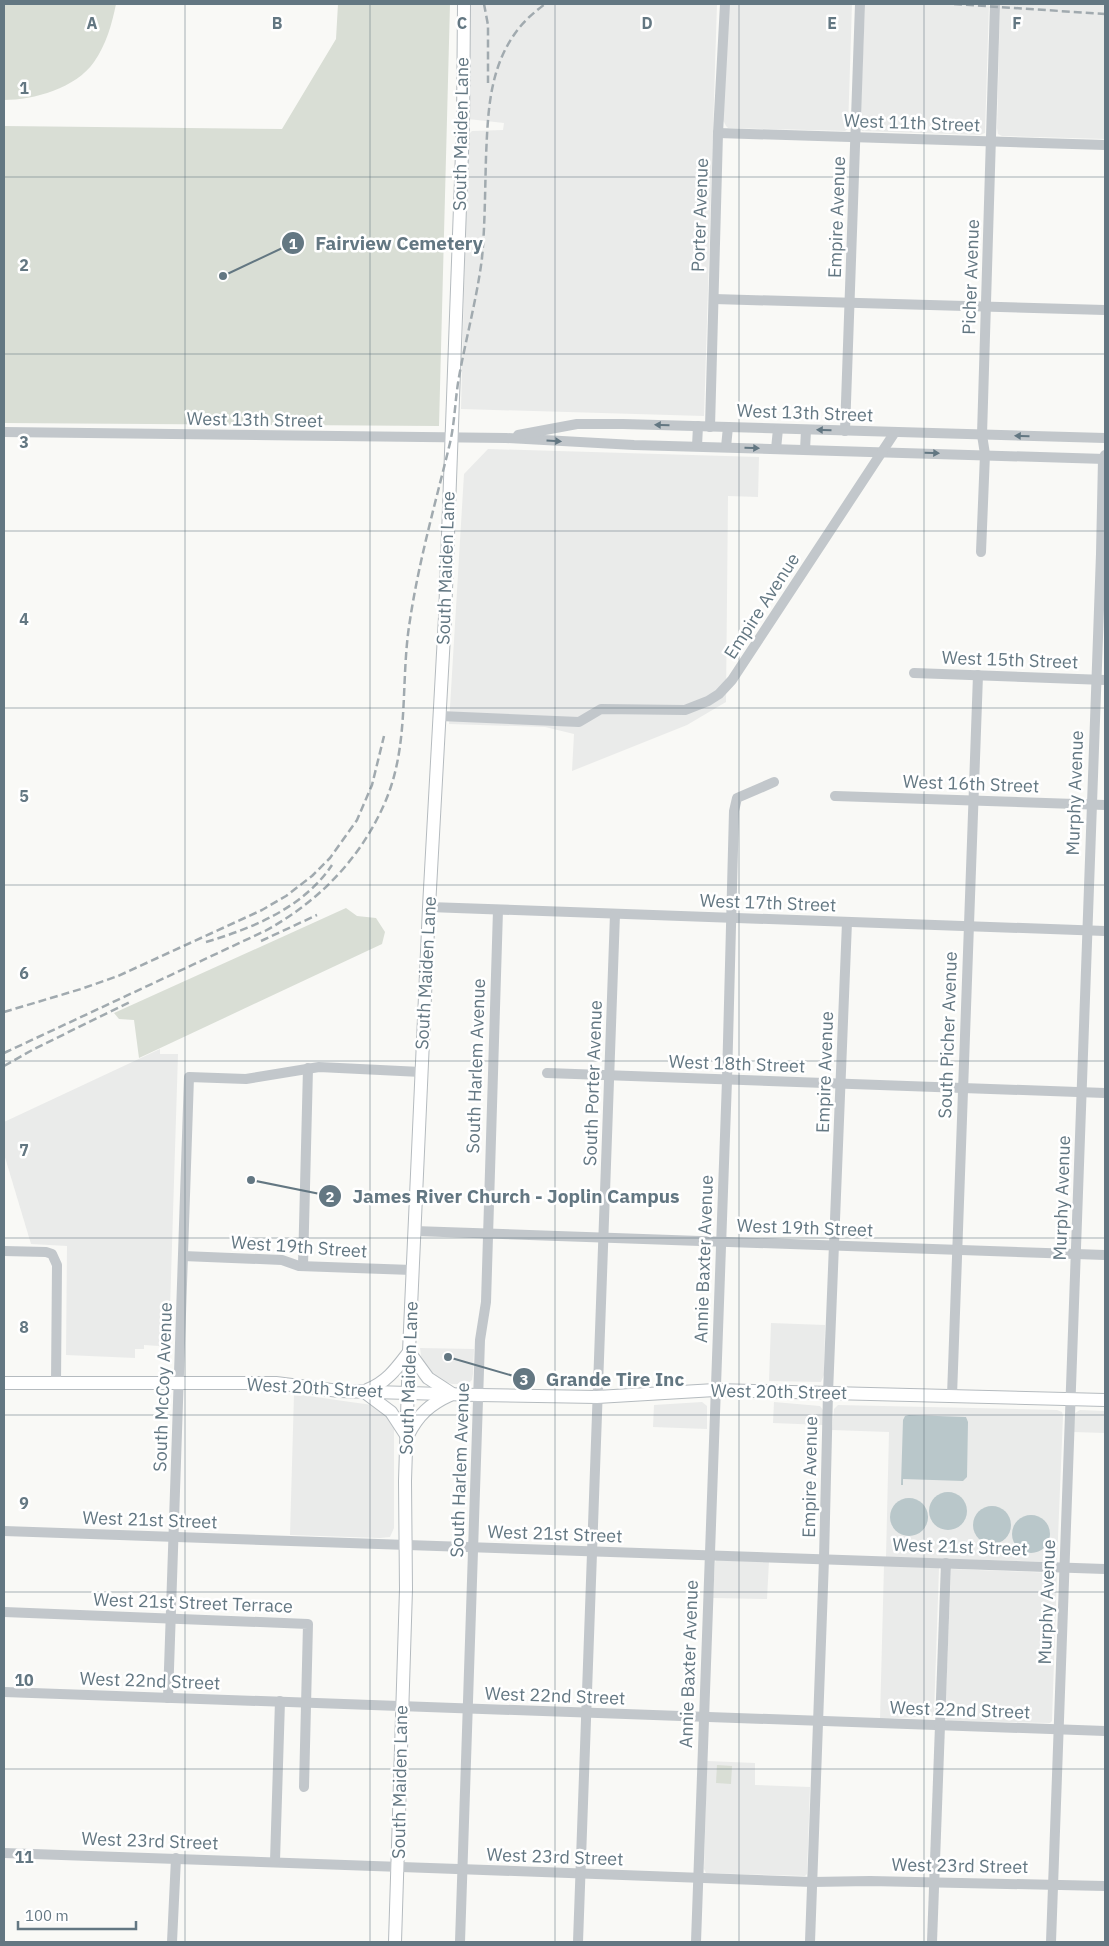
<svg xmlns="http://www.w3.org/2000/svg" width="1109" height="1946" viewBox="0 0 1109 1946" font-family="'IBM Plex Sans',sans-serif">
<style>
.built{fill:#eaebea}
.green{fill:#d9ded5}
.water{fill:#b9c7ca}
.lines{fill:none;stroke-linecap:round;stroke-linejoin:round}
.major-casing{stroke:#b5bbbf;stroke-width:14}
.minor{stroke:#c2c7cb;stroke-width:10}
.major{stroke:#fff;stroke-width:12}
.rail{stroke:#a1aaaf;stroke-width:2.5;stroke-dasharray:8 4;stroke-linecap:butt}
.oneway{fill:#637782}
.grid{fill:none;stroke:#637782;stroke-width:1;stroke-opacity:0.55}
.labels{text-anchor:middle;stroke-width:5;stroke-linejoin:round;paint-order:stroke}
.street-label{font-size:18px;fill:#637782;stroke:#fff}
.grid-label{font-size:16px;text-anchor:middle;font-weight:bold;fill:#637782;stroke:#fff;stroke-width:5;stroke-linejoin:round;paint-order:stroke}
.leader{fill:none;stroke:#637782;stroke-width:2}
.callout-dot{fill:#637782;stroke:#fff;stroke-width:2}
.mark-label{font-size:15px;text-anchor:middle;font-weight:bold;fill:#fff}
.callout-label{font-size:19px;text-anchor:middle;font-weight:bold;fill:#637782;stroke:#fff;stroke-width:5;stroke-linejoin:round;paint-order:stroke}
</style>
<rect width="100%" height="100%" fill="#f9f9f6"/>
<g class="built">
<path d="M 470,4 L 717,4 L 704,416 L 461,409 L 468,135 L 472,131 L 503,130 L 504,123 L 468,119 Z"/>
<path d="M 727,4 L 852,4 L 848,129 L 845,131 L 728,128 L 726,126 L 723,120 Z"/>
<path d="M 865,4 L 989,4 L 985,133 L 980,135 L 862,131 L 860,128 Z"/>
<path d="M 1000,4 L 1105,4 L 1105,139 L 1002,136 L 998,134 L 997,128 Z"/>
<path d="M 488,449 L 759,457 L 758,497 L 728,496 L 726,702 L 687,725 L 572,771 L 574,734 L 545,727 L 449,724 L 464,474 Z"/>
<path d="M 160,1049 L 160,1054 L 178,1054 L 169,1341 L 160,1341 L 159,1346 L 144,1345 L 144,1349 L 135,1349 L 135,1358 L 66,1355 L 67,1246 L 31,1244 L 4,1154 L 4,1122 Z"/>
<path d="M 771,1323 L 825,1325 L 824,1375 L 821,1382 L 769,1381 Z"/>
<path d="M 420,1348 L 474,1349 L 473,1374 L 472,1380 L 467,1384 L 452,1384 L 434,1378 L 422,1362 Z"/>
<path d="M 294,1394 L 372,1405 L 382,1410 L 394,1426 L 394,1528 L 390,1537 L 380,1538 L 290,1535 Z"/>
<path d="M 702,1402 L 707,1406 L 707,1429 L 653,1427 L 654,1405 Z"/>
<path d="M 774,1402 L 820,1406 L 823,1410 L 823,1425 L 773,1423 Z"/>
<path d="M 838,1405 L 1057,1410 L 1062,1412 L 1063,1416 L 1057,1562 L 886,1557 L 889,1432 L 832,1430 L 834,1409 Z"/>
<path d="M 1080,1410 L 1105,1411 L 1105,1433 L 1073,1432 L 1075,1413 Z"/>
<path d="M 716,1560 L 769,1561 L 767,1599 L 713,1598 L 715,1563 Z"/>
<path d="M 884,1565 L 939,1568 L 934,1714 L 933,1716 L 880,1719 Z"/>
<path d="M 951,1569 L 1057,1573 L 1052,1721 L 1050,1723 L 948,1721 L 945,1718 Z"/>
<path d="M 707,1761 L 755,1763 L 755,1785 L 810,1787 L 807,1874 L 805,1876 L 706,1873 L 704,1869 Z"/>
</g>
<g class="green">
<path d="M 5,4 L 116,4 C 112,24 106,45 94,62 C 76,88 34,100 4,100 Z"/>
<path d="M 338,4 L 450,4 L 439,426 L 4,423 L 4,126 L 282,129 L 336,39 Z"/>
<path d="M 346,908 L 357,916 L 376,918 L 385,932 L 382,944 L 139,1058 L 134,1020 L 119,1019 L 114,1013 Z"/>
<path d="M 717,1765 L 732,1766 L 731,1784 L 716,1783 Z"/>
</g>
<g class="water">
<path d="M 909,1415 L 966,1417 L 968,1422 L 967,1477 L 963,1481 L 903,1479 L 903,1485 L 901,1485 L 903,1420 L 905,1416 Z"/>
<circle cx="948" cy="1511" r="19"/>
<circle cx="909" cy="1517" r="19"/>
<circle cx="992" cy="1525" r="19"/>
<circle cx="1031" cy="1534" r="19"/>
</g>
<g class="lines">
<defs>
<g id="major">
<path d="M 4,1383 L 276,1383 L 339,1391 L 478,1395 L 597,1397 L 715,1390 L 1105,1400"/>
<path d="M 367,1390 C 387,1382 396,1369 409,1352 L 428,1378 L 451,1393"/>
<path d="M 363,1391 L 391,1412 L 406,1435"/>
<path d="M 408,1435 C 418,1415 430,1404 450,1395"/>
<path d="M 395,1942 L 406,1589 L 405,1481 L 409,1352 L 429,907 L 445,617 L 463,125 L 464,4"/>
</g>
</defs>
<use href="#major" class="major-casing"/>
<g class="minor">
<path d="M 718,133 L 1105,145"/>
<path d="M 714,299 L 1105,310"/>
<path d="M 710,427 L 718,133 L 725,4"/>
<path d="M 845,431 L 860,4"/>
<path d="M 4,432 L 506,438 L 634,445 L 1105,459"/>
<path d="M 518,435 L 577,424 L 623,424 L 1105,438"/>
<path d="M 697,446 L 698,426"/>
<path d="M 726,447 L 728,427"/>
<path d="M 776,449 L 778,429"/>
<path d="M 805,450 L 806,430"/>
<path d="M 981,552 L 985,454 L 982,435 L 995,4"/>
<path d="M 914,673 L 1105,680"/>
<path d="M 440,716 L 579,722 L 601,709 L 685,710 L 708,701 L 719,694 L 732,680 L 895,432"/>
<path d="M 835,796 L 1105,805"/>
<path d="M 429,907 L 1105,931"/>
<path d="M 547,1073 L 1105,1093"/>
<path d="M 414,1231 L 1105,1255"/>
<path d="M 4,1251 L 46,1252 L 52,1254 L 57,1265 L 56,1383"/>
<path d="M 183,1256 L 282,1260 L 299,1266 L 412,1270"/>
<path d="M 303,1266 L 308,1068"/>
<path d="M 952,1396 L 978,675"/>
<path d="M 4,1531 L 1105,1569"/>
<path d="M 4,1612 L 308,1624 L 304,1787"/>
<path d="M 4,1692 L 1105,1731"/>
<path d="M 168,1698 L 189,1077 L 246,1079 L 319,1067 L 421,1072"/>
<path d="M 4,1853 C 273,1862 543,1872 812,1882 L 870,1881 L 1105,1886"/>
<path d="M 275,1861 L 280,1701"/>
<path d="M 172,1942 L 176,1858"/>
<path d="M 460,1942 L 480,1340 L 486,1302 L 498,910"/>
<path d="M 578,1942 L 615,914"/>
<path d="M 696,1942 L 727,1080 L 734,811 L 737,798 L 774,782"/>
<path d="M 810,1942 L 824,1559 L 828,1393 L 847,922"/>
<path d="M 932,1942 L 946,1563"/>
<path d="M 1051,1942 L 1101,554 L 1103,459 L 1105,455"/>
</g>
<use href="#major" class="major"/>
<g class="rail">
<path d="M 484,4 L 488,25 L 488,83"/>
<path d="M 954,4 L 1105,14"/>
<path d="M 261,941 L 317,915"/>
<path d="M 206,942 C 253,928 303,908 332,865"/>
<path d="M 4,1012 L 81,989 L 118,976 L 262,910 L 286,896 L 312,876 L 330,858 L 357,820 L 372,785 L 384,736"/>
<path d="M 4,1053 L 265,931 C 320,901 362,857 386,800 C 410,742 400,680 410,620 C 419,560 436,501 450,443 C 455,421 455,399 459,377 C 466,338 477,298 482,258 C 485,225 485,191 486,157 C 488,111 489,66 519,28 C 527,18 536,11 545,4"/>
<path d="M 4,1066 L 34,1049 L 132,1001"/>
</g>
</g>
<defs><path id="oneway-solid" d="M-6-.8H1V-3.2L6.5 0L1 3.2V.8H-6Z" transform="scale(1.25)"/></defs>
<g class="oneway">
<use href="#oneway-solid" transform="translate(662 425) rotate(-178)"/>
<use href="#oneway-solid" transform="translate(824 430) rotate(-178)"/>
<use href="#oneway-solid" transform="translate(1022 436) rotate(-178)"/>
<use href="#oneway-solid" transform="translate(554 441) rotate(3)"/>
<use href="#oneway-solid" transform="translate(752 448) rotate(2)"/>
<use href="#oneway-solid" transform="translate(932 453) rotate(2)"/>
</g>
<path class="grid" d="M 185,4 L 185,1942M 370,4 L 370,1942M 555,4 L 555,1942M 739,4 L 739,1942M 924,4 L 924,1942M 4,177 L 1105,177M 4,354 L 1105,354M 4,531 L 1105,531M 4,708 L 1105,708M 4,885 L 1105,885M 4,1061 L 1105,1061M 4,1238 L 1105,1238M 4,1415 L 1105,1415M 4,1592 L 1105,1592M 4,1769 L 1105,1769"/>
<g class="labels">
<g class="street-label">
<text transform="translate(912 123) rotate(2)" y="6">West 11th Street</text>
<text transform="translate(461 134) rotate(-89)" y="6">South Maiden Lane</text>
<text transform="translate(700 215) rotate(-88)" y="6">Porter Avenue</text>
<text transform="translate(837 217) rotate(-88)" y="6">Empire Avenue</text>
<text transform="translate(971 277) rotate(-88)" y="6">Picher Avenue</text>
<text transform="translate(805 413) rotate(2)" y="6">West 13th Street</text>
<text transform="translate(255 420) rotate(1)" y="6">West 13th Street</text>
<text transform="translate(446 568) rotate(-88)" y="6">South Maiden Lane</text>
<text transform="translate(762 606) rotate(-57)" y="6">Empire Avenue</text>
<text transform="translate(1010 660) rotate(2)" y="6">West 15th Street</text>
<text transform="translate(971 784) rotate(2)" y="6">West 16th Street</text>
<text transform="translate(1075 793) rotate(-88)" y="6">Murphy Avenue</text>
<text transform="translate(768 903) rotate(2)" y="6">West 17th Street</text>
<text transform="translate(426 973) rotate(-87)" y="6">South Maiden Lane</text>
<text transform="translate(948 1035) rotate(-88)" y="6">South Picher Avenue</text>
<text transform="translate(737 1064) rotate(2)" y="6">West 18th Street</text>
<text transform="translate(476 1066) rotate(-88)" y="6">South Harlem Avenue</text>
<text transform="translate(825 1072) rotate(-88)" y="6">Empire Avenue</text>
<text transform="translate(593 1083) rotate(-88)" y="6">South Porter Avenue</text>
<text transform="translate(1062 1198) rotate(-88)" y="6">Murphy Avenue</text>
<text transform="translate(805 1228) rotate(2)" y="6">West 19th Street</text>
<text transform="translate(299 1247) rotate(4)" y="6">West 19th Street</text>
<text transform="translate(704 1259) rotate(-88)" y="6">Annie Baxter Avenue</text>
<text transform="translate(409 1378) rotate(-88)" y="6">South Maiden Lane</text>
<text transform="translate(163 1387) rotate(-88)" y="6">South McCoy Avenue</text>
<text transform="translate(315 1388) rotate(3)" y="6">West 20th Street</text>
<text transform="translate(779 1392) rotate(1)" y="6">West 20th Street</text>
<text transform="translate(460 1470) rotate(-88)" y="6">South Harlem Avenue</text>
<text transform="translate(810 1477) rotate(-89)" y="6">Empire Avenue</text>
<text transform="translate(150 1520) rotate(2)" y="6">West 21st Street</text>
<text transform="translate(555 1534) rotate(2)" y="6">West 21st Street</text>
<text transform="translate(960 1547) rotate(2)" y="6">West 21st Street</text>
<text transform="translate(1047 1602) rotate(-88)" y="6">Murphy Avenue</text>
<text transform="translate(193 1603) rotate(2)" y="6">West 21st Street Terrace</text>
<text transform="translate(689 1664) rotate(-88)" y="6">Annie Baxter Avenue</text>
<text transform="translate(150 1681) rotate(2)" y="6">West 22nd Street</text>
<text transform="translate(555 1696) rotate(2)" y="6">West 22nd Street</text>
<text transform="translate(960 1710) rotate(2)" y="6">West 22nd Street</text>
<text transform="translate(400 1782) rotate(-89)" y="6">South Maiden Lane</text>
<text transform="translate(150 1841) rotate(2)" y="6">West 23rd Street</text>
<text transform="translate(555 1857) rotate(2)" y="6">West 23rd Street</text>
<text transform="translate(960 1866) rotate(1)" y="6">West 23rd Street</text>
</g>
</g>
<g class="grid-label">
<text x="92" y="29">A</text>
<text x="277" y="29">B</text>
<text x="462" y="29">C</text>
<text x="647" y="29">D</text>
<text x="832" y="29">E</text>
<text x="1017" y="29">F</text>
<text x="24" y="94">1</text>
<text x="24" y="271">2</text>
<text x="24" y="448">3</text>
<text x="24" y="625">4</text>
<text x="24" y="802">5</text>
<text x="24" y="979">6</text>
<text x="24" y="1156">7</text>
<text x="24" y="1333">8</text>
<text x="24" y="1509">9</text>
<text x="24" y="1686">10</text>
<text x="24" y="1863">11</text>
</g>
<path class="leader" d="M223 276L293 243M251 1180L330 1196M448 1357L524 1379"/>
<g class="callout-dot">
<circle cx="223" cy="276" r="5"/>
<circle cx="251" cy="1180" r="5"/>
<circle cx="448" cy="1357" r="5"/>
<circle cx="293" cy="243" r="12"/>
<circle cx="330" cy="1196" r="12"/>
<circle cx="524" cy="1379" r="12"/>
</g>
<g class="mark-label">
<text x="293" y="249">1</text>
<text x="330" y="1202">2</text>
<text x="524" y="1385">3</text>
</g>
<g class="callout-label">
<text x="399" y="250">Fairview Cemetery</text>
<text x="516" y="1203">James River Church - Joplin Campus</text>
<text x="615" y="1386">Grande Tire Inc</text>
</g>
<rect width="1109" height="1946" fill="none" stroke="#637782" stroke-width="10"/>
<path d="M18 1921v8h118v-8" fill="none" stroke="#637782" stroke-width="2.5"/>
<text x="25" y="1921" font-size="15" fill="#637782" stroke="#ffffff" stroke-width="4" paint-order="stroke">100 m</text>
</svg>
